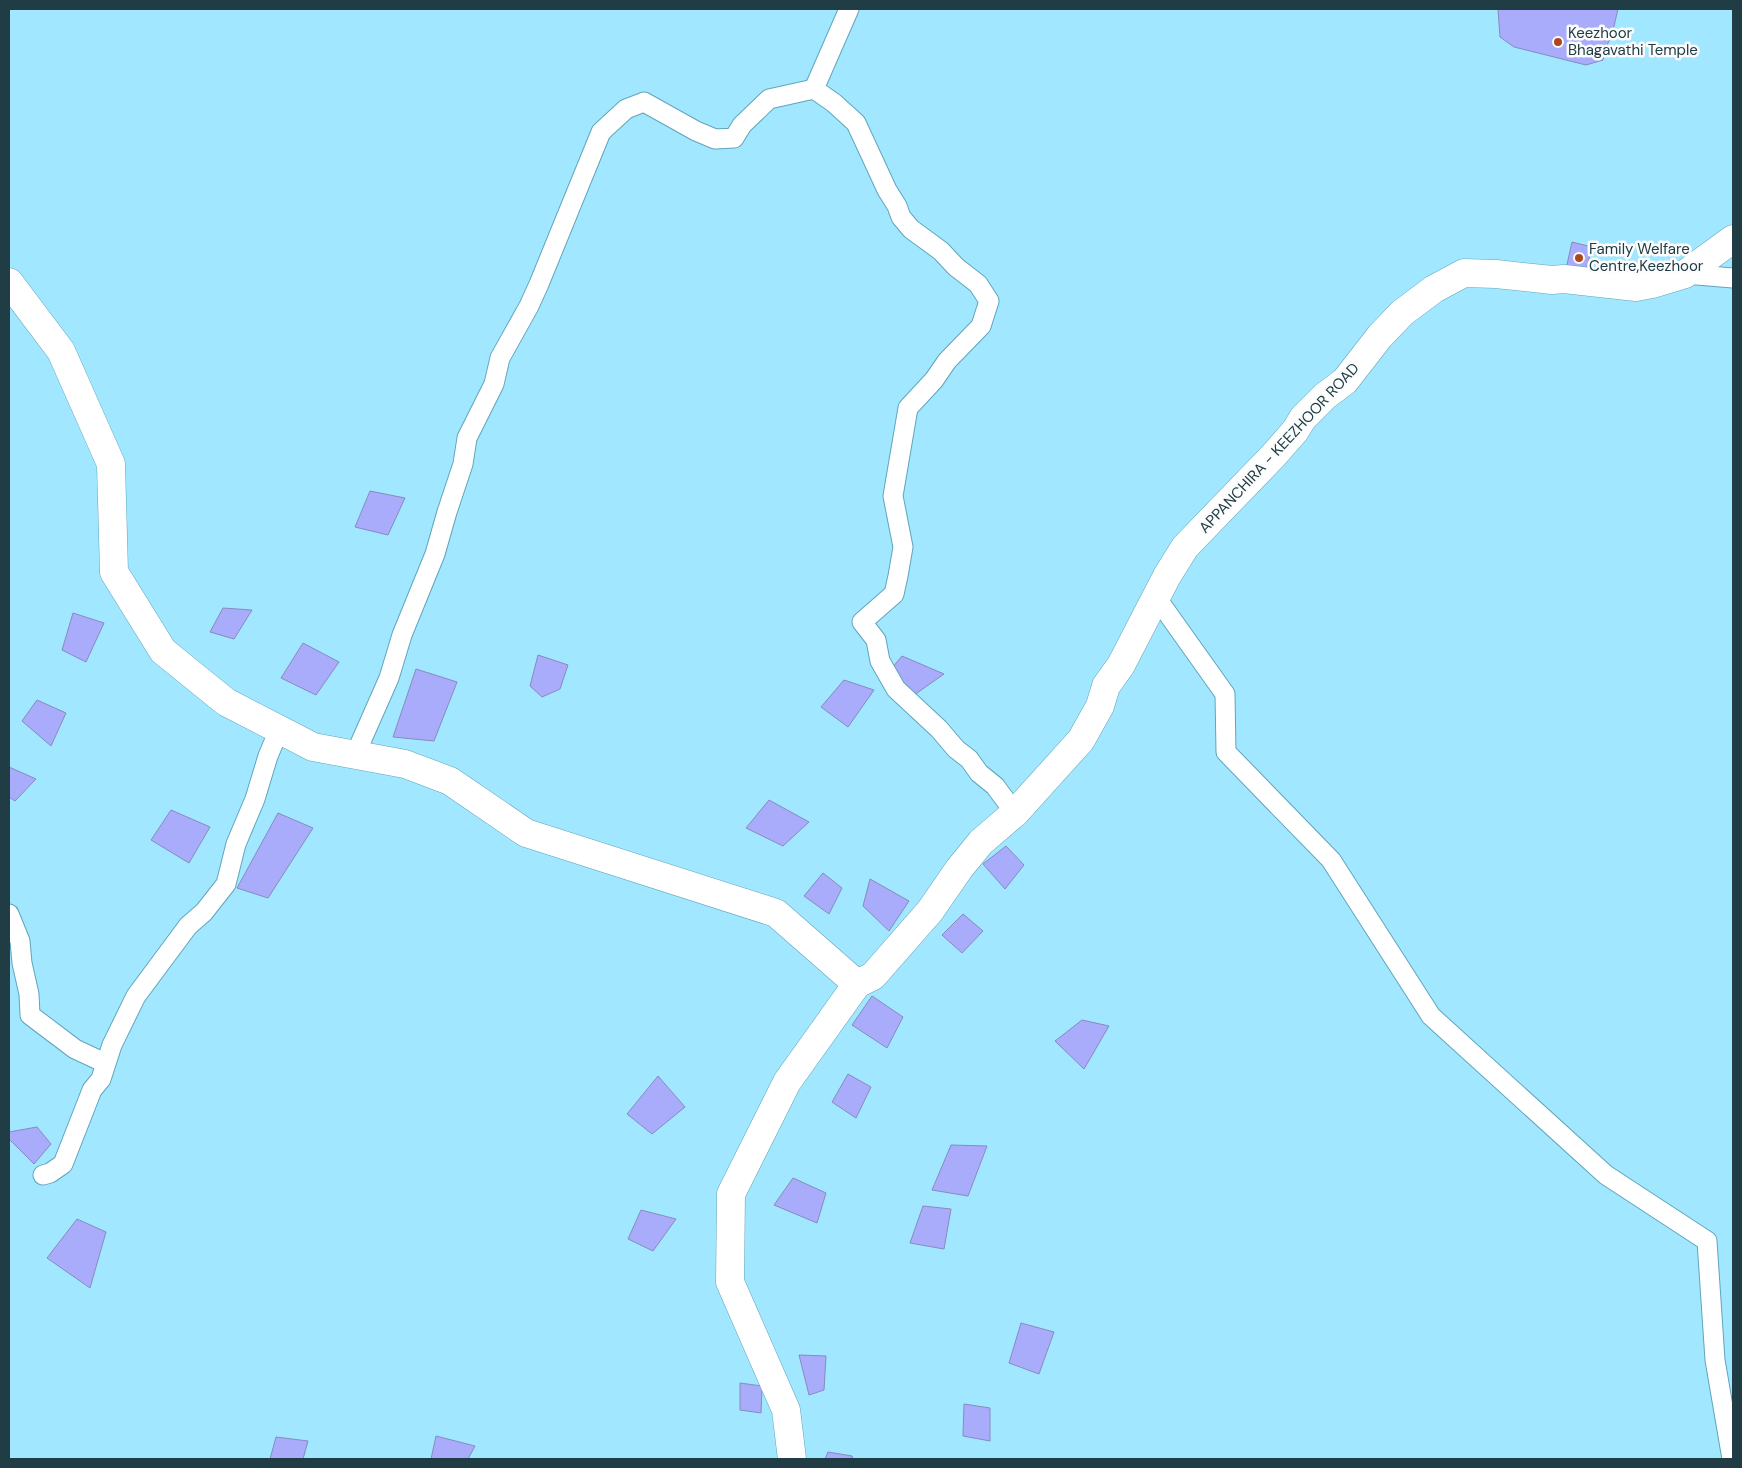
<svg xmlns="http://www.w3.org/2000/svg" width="1742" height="1468" viewBox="0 0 1742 1468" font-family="'DM Sans',sans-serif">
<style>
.building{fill:#a8acfb;stroke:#878bbf}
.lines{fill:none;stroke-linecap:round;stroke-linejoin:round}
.street-casing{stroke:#60a5bb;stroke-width:21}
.secondary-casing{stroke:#60a5bb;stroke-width:29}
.street{stroke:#fff;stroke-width:19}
.secondary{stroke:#fff;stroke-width:28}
.poi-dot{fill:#ad471d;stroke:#fcfcfc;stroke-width:2}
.labels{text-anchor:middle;stroke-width:5;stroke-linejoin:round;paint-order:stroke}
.poi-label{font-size:15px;fill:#203d46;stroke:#fcfcfc;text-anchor:start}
.street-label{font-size:15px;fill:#203d46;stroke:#fcfcfc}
</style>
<rect width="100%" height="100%" fill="#a1e7ff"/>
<g class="building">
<path d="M 1498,9 L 1618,9 L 1612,35 L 1606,47 L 1603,60 L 1586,65 L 1514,47 L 1500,37 Z"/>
<path d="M 1572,242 L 1592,247 L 1585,273 L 1566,269 Z"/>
<path d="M 370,491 L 405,498 L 388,535 L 355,527 Z"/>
<path d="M 223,608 L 252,610 L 234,639 L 210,632 Z"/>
<path d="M 73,613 L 104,623 L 86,662 L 62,650 Z"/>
<path d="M 303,643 L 339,662 L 316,695 L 281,678 Z"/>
<path d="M 538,655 L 568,665 L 560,689 L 542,697 L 530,686 Z"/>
<path d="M 902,656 L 944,674 L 907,700 L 887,674 Z"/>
<path d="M 416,669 L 457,682 L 434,741 L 393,737 Z"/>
<path d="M 844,680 L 874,690 L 848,727 L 821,707 Z"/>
<path d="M 37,700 L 66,713 L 51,746 L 22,721 Z"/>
<path d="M 9,767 L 36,779 L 15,801 L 9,797 Z"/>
<path d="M 769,800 L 809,822 L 783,846 L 746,828 Z"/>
<path d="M 171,810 L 210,827 L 189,863 L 151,840 Z"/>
<path d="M 278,813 L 313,828 L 268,898 L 237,888 Z"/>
<path d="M 1006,846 L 1024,865 L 1005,889 L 983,864 Z"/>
<path d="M 823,873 L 842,888 L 829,914 L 804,896 Z"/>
<path d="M 870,879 L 909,901 L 889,931 L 863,906 Z"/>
<path d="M 963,914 L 983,931 L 962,953 L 942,935 Z"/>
<path d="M 872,996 L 903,1017 L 887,1048 L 852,1025 Z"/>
<path d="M 1082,1020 L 1109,1026 L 1084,1069 L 1055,1041 Z"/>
<path d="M 848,1074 L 871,1087 L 856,1118 L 832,1102 Z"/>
<path d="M 658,1076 L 685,1107 L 652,1134 L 627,1114 Z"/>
<path d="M 37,1127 L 51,1144 L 34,1164 L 9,1139 L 9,1132 Z"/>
<path d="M 951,1145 L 987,1146 L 968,1196 L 932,1190 Z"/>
<path d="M 793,1178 L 826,1193 L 817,1223 L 774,1205 Z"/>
<path d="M 923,1206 L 951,1209 L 944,1249 L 910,1243 Z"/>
<path d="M 641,1210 L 676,1219 L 653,1251 L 628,1239 Z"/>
<path d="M 77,1219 L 106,1232 L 90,1288 L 47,1258 Z"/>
<path d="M 1021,1323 L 1054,1332 L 1039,1374 L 1009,1363 Z"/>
<path d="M 799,1355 L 826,1356 L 824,1390 L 809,1395 Z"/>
<path d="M 740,1383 L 762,1386 L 761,1413 L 740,1410 Z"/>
<path d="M 964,1404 L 990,1408 L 990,1441 L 963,1436 Z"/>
<path d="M 436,1436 L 475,1446 L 468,1459 L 431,1459 Z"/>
<path d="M 276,1437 L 308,1441 L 303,1459 L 270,1459 Z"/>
<path d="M 828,1452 L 852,1456 L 853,1459 L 825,1459 Z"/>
</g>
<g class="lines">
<defs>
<g id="street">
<path d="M 814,89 L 849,9"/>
<path d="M 1685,274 L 1733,278"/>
<path d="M 1156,597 L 1225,694 L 1226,752 L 1331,860 L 1431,1016 L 1606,1175 L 1707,1241 L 1715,1360 L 1732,1459"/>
<path d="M 357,756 L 359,746 L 389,678 L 402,635 L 435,554 L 447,512 L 463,464 L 467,438 L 494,384 L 500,358 L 529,306 L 539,284 L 601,132 L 626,109 L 644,102 L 696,131 L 715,139 L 734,138 L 742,125 L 769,99 L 814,89 L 834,103 L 856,123 L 887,190 L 897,206 L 901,217 L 911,229 L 941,251 L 956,267 L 978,284 L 989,301 L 981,326 L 947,361 L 934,380 L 908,408 L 893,496 L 903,547 L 898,576 L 894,594 L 862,622 L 876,640 L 880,661 L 896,689 L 939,729 L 956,749 L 969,759 L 979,773 L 995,786 L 1015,813"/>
<path d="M 9,914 L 20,941 L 22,963 L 29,994 L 30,1015 L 75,1049 L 105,1063"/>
<path d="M 43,1175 L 50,1173 L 63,1164 L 92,1090 L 101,1079 L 112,1045 L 136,996 L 188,926 L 204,912 L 226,884 L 236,844 L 255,799 L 268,756 L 279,730"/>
</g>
<g id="secondary">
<path d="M 9,282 L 61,351 L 111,464 L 114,572 L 163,651 L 226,702 L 313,747 L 405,764 L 450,781 L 526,833 L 776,913 L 857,984"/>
<path d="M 792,1459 L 786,1410 L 730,1282 L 731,1194 L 787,1082 L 857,984 L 873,976 L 930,911 L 959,869 L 981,842 L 1015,813 L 1081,740 L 1100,706 L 1106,686 L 1121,665 L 1167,576 L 1185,547 L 1273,456 L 1295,431 L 1303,418 L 1325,396 L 1345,381 L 1380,336 L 1402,313 L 1434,289 L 1464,273 L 1496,274 L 1552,280 L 1564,279 L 1636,287 L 1652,284 L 1685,274 L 1733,239"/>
</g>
</defs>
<use href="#street" class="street-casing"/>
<use href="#secondary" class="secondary-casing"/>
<use href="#street" class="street"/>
<use href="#secondary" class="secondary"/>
</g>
<g class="poi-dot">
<circle cx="1558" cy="42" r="5"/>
<circle cx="1579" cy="258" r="5"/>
</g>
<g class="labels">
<g class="poi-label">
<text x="1568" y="38">Keezhoor<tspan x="1568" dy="17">Bhagavathi Temple</tspan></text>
<text x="1589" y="254">Family Welfare<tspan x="1589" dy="17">Centre,Keezhoor</tspan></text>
</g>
<g class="street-label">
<text transform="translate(1279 448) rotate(-47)" y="5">APPANCHIRA - KEEZHOOR ROAD</text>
</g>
</g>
<rect width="1742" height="1468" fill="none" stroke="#203d46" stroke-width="20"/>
</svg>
